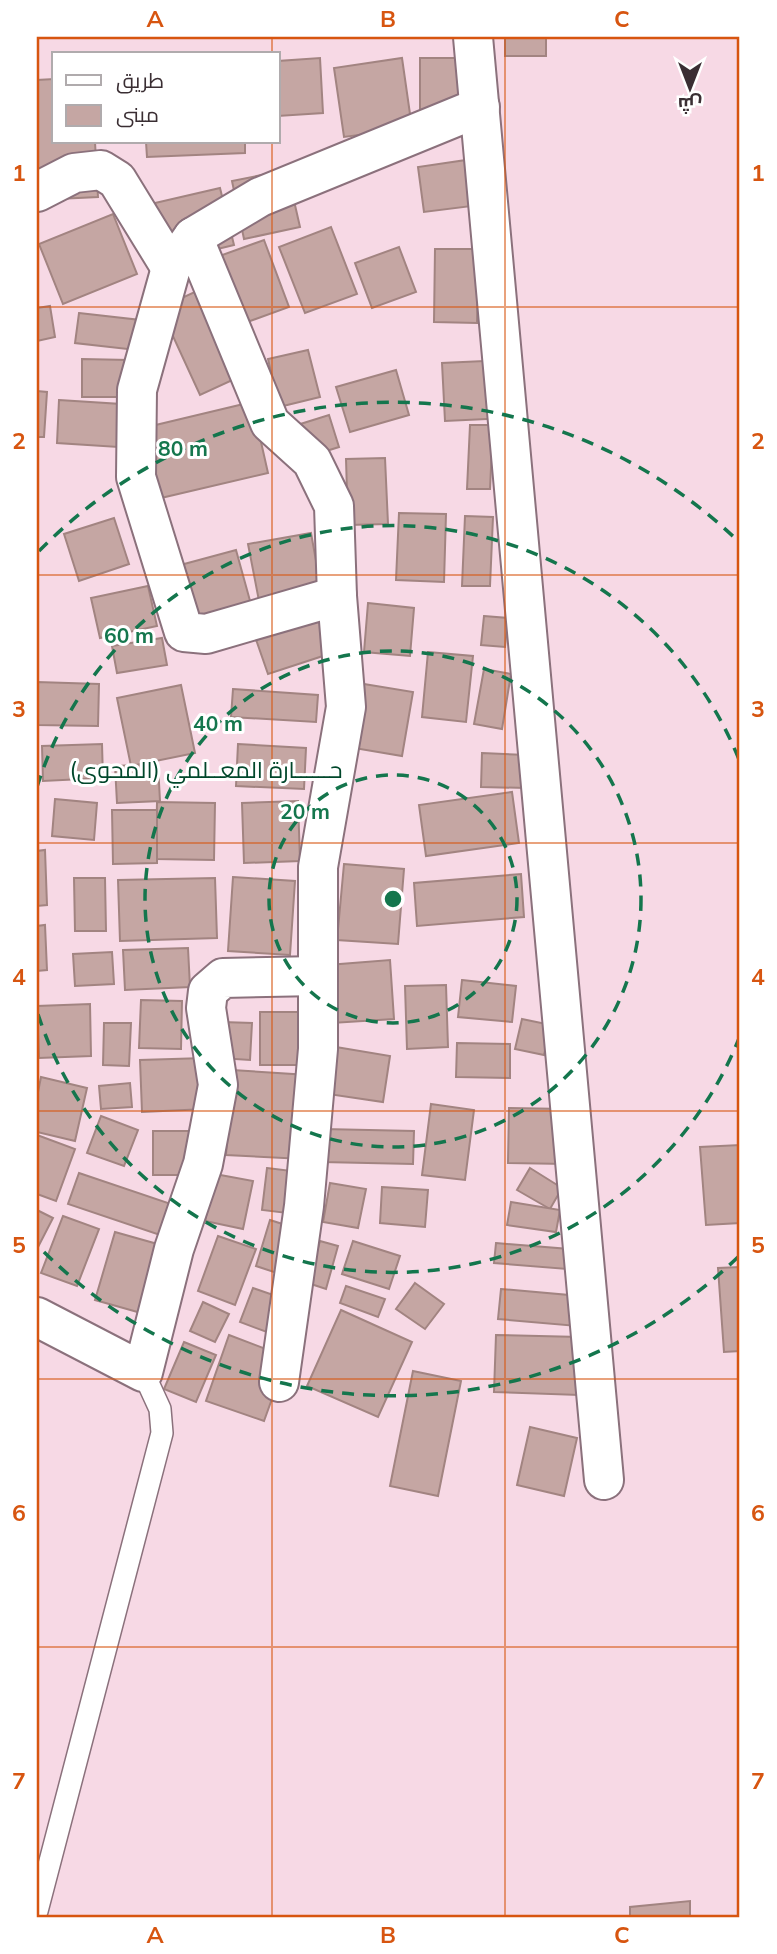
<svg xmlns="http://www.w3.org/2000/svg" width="777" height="1954" viewBox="0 0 777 1954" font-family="Mulish,Cairo,sans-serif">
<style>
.building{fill:#c5a6a3;stroke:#a28481;stroke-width:2}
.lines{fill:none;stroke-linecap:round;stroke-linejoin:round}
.service-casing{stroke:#8b717c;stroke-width:24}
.minor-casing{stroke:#8b717c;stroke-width:42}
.service{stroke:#fff;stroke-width:21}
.minor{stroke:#fff;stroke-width:38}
.grid{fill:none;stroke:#d75510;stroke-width:2;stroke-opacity:0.55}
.ring{fill:none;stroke:#14764d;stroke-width:3.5;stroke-dasharray:12 9}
.labels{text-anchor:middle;stroke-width:6;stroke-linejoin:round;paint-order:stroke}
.neighbourhood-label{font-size:23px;fill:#00472b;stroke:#fff}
.centre{fill:#14764d;stroke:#fff;stroke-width:3.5}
.ring-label{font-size:21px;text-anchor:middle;font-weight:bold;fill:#14764d;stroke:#fff;stroke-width:6;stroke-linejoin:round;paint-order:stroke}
.neatline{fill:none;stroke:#d75510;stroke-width:2.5}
.grid-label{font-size:23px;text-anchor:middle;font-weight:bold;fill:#d75510}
</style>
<rect width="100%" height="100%" fill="#f7d9e5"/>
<g class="building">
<rect x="505" y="37" width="41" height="19"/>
<path d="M 320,58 L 323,113 L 278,116 L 278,61 Z"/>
<path d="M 402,58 L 412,128 L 344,137 L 334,68 Z"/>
<path d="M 420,58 L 465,58 L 464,129 L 420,128 Z"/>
<path d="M 54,79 L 54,142 L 95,142 L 98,197 L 37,200 L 37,80 Z"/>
<path d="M 146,142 L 245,142 L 245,153 L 147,157 Z"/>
<path d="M 473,159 L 480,205 L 424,212 L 418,167 Z"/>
<path d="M 287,170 L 300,227 L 244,239 L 232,181 Z"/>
<path d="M 220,188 L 234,245 L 168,261 L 155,203 Z"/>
<path d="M 113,214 L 137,274 L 63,304 L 39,244 Z"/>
<path d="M 331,227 L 357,294 L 305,313 L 279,247 Z"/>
<path d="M 264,240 L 289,307 L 239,325 L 214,258 Z"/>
<path d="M 399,247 L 416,292 L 372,308 L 355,263 Z"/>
<path d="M 435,249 L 478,249 L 477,323 L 434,322 Z"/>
<path d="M 199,290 L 239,377 L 200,395 L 160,308 Z"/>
<path d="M 50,306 L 55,337 L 37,341 L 37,308 Z"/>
<path d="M 79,313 L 149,321 L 145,351 L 75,343 Z"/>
<path d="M 308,350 L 320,397 L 279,407 L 268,359 Z"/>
<path d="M 82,359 L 129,360 L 129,397 L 82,397 Z"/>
<path d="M 506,360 L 508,418 L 445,421 L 442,363 Z"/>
<path d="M 396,370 L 409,415 L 350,432 L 336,387 Z"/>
<path d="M 37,391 L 47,392 L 44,437 L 37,437 Z"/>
<path d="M 59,400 L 121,404 L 118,447 L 57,443 Z"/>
<path d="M 252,402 L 268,473 L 161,498 L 143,428 Z"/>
<path d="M 329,415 L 339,447 L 304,458 L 294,426 Z"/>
<path d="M 470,425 L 493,425 L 490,489 L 467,489 Z"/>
<path d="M 385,458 L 388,524 L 348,525 L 346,459 Z"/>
<path d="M 399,513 L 446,514 L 444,582 L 396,580 Z"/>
<path d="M 465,516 L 493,517 L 490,586 L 462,586 Z"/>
<path d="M 114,518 L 129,564 L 79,581 L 64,534 Z"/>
<path d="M 311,533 L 322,594 L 260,606 L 248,544 Z"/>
<path d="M 236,550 L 252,608 L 189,625 L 173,567 Z"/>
<path d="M 148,586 L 157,626 L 100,638 L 91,598 Z"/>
<path d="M 368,603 L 414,608 L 410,656 L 364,652 Z"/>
<path d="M 317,607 L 332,653 L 268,674 L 252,628 Z"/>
<path d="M 484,616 L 508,618 L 505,647 L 481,645 Z"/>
<path d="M 162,638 L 167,665 L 117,673 L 112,646 Z"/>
<path d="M 428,652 L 473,656 L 466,722 L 422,717 Z"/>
<path d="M 484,669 L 511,674 L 502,729 L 474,724 Z"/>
<path d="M 37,682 L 99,684 L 98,726 L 37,725 Z"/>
<path d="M 364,684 L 413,692 L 402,756 L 354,748 Z"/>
<path d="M 181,685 L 195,753 L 131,766 L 117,698 Z"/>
<path d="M 233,689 L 318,695 L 316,722 L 231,717 Z"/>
<path d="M 102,744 L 103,778 L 43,781 L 42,746 Z"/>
<path d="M 238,744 L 306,748 L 304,789 L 236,786 Z"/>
<path d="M 482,753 L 527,755 L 526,788 L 481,787 Z"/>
<path d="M 158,764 L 160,801 L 117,803 L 115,766 Z"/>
<path d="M 512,792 L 519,843 L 426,856 L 419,805 Z"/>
<path d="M 55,799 L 97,803 L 94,840 L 52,836 Z"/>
<path d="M 298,801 L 300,861 L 244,863 L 242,803 Z"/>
<path d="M 157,802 L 215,803 L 214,860 L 156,859 Z"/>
<path d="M 112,810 L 157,810 L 157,863 L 113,864 Z"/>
<path d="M 45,850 L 47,905 L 37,906 L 37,851 Z"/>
<path d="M 344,864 L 404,869 L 398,944 L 337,940 Z"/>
<path d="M 521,874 L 524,917 L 417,926 L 414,883 Z"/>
<path d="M 233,877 L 295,881 L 290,955 L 228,951 Z"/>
<path d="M 74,878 L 105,878 L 106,931 L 75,931 Z"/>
<path d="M 215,878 L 217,938 L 120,941 L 118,880 Z"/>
<path d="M 45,925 L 47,970 L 37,971 L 37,926 Z"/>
<path d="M 188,948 L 190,987 L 125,990 L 123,950 Z"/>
<path d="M 112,952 L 114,984 L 75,986 L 73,954 Z"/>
<path d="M 390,960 L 394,1019 L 332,1023 L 328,965 Z"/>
<path d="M 462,980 L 516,986 L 512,1022 L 458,1017 Z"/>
<path d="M 446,985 L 448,1047 L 407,1049 L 405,986 Z"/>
<path d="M 141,1000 L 182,1001 L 181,1049 L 139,1048 Z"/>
<path d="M 90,1004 L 91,1056 L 39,1058 L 37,1006 Z"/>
<rect x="260" y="1012" width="45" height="53"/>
<path d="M 522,1019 L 551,1025 L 544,1055 L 515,1049 Z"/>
<path d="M 222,1022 L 252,1023 L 250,1060 L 220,1058 Z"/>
<path d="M 104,1023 L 131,1023 L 129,1066 L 103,1065 Z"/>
<path d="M 457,1043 L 510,1044 L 510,1078 L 456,1077 Z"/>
<path d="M 336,1047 L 390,1056 L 383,1102 L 328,1094 Z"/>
<path d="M 204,1058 L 206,1109 L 142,1112 L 140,1060 Z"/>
<path d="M 232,1070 L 308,1075 L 303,1159 L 226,1155 Z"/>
<path d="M 41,1077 L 87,1088 L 75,1141 L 37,1132 L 37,1097 Z"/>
<path d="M 130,1083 L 132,1107 L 101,1109 L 99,1086 Z"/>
<path d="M 431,1104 L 474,1110 L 465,1180 L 422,1175 Z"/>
<path d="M 509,1108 L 566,1109 L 566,1164 L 508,1163 Z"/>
<path d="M 101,1116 L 138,1130 L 124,1166 L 87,1153 Z"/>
<path d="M 323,1129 L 414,1131 L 413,1164 L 322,1162 Z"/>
<rect x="153" y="1131" width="41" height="44"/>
<path d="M 37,1135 L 75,1149 L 56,1201 L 37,1194 Z"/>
<path d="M 740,1145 L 740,1223 L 706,1225 L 700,1147 Z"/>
<path d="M 267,1168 L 292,1171 L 287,1213 L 262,1210 Z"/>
<path d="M 530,1168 L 562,1188 L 550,1209 L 517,1190 Z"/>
<path d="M 79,1173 L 177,1206 L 166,1237 L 68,1204 Z"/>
<path d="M 215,1174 L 253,1181 L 243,1229 L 205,1221 Z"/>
<path d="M 330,1183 L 366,1189 L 358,1228 L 323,1222 Z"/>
<path d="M 382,1187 L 428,1190 L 425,1227 L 380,1223 Z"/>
<path d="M 511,1202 L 560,1210 L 556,1232 L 507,1225 Z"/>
<path d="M 37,1210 L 53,1218 L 37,1249 Z"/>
<path d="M 63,1216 L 99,1229 L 77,1286 L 41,1273 Z"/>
<path d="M 270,1220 L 298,1229 L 283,1275 L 256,1266 Z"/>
<path d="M 115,1232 L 161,1245 L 141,1313 L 95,1300 Z"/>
<path d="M 218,1236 L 256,1249 L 235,1305 L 198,1291 Z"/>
<path d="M 320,1241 L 338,1246 L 326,1289 L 308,1283 Z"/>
<path d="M 353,1241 L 400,1256 L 389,1289 L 342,1274 Z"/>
<path d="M 496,1243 L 569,1249 L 567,1269 L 494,1263 Z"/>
<path d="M 740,1267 L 740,1351 L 724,1352 L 718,1268 Z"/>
<path d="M 415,1283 L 444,1304 L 425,1329 L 396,1309 Z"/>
<path d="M 346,1286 L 385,1299 L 378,1317 L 340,1303 Z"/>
<path d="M 253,1288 L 288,1300 L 275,1335 L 240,1322 Z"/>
<path d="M 501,1289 L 580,1296 L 577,1326 L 498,1319 Z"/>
<path d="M 203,1302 L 229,1314 L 215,1342 L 190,1331 Z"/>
<path d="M 341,1310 L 412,1342 L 378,1417 L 307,1386 Z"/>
<path d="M 229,1335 L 287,1357 L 264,1421 L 206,1401 Z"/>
<path d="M 496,1335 L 580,1337 L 579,1395 L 494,1392 Z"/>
<path d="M 184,1342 L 216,1355 L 196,1402 L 164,1389 Z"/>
<path d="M 413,1371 L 461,1381 L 438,1496 L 390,1486 Z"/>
<path d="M 530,1427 L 577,1438 L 564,1496 L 517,1485 Z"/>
<path d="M 690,1901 L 690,1917 L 630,1917 L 630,1907 Z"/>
</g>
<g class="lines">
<defs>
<path id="service" d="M 37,1911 L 162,1433 L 160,1409 L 143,1372"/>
<g id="minor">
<path d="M 473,37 L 604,1480"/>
<path d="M 37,192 L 74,173 L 101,170 L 117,180 L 171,268"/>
<path d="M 193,237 L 270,423 L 312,461 L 334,506 L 337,596 L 346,707 L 318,867 L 318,1049 L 304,1206 L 279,1382"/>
<path d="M 337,596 L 206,634 L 184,632 L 136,477 L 137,390 L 171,268 L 193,237 L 260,197 L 480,107"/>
<path d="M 37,1317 L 143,1372 L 174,1249 L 203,1164 L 218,1085 L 206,1008 L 208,991 L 223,978 L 318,976"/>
</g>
</defs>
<use href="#service" class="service-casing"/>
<use href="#minor" class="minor-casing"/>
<use href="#service" class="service"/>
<use href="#minor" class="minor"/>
</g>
<path class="grid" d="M 272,37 L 272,54M 505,37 L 505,1917M 272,142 L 272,1917M 37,307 L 740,307M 37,575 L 740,575M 37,843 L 740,843M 37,1111 L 740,1111M 37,1379 L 740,1379M 37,1647 L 740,1647"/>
<g class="ring">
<circle cx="393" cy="899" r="124"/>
<circle cx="393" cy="899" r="248"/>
<path d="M740 1036A373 373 0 0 1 37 1011M37 787A373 373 0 0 1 740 762"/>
<path d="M738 1257A497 497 0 0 1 39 1247M39 551A497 497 0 0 1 738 541"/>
</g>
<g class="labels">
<g class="neighbourhood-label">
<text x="206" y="778">حــــــارة المعــلمي (المحوى)</text>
</g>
</g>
<circle cx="393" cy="899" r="10" class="centre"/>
<g class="ring-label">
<text x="183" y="456">80 m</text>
<text x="129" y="643">60 m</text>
<text x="218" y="731">40 m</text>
<text x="305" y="819">20 m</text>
</g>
<rect width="777" height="1954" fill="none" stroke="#ffffff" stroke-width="77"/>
<rect x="52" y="52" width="228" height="91" fill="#ffffff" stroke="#b0abad" stroke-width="2"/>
<rect x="66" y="75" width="35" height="10" fill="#ffffff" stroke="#b0abad" stroke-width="2"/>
<text x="116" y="88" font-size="21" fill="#3a2e33">طريق</text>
<rect x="66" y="105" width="35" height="21" fill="#c5a6a3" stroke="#b0abad" stroke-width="2"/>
<text x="116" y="122" font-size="21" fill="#3a2e33">مبنى</text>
<g transform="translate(690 88) rotate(180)" stroke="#ffffff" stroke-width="5" paint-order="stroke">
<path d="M0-5L12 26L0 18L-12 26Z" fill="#3a2e33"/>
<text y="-10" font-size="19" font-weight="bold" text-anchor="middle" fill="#3a2e33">ش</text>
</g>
<rect x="38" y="38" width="700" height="1878" class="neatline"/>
<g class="grid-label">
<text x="155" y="27">A</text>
<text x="388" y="27">B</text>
<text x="622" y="27">C</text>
<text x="19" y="181">1</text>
<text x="758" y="181">1</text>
<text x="19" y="449">2</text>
<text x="758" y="449">2</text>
<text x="19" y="717">3</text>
<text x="758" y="717">3</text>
<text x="19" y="985">4</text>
<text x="758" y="985">4</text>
<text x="19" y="1253">5</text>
<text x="758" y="1253">5</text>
<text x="19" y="1521">6</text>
<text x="758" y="1521">6</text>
<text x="19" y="1789">7</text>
<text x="758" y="1789">7</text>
<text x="155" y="1943">A</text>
<text x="388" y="1943">B</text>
<text x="622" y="1943">C</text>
</g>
</svg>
